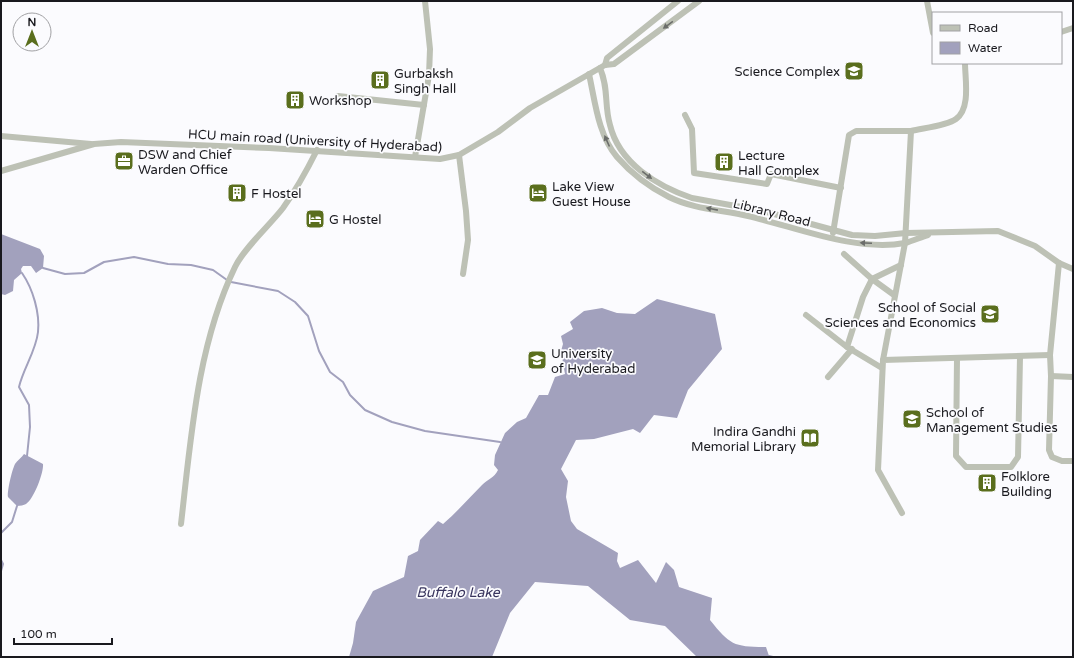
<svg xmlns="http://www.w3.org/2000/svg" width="1074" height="658" viewBox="0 0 1074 658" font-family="'Varela Round',sans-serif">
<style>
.water{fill:#a2a1bd}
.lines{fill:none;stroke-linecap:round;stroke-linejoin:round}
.stream{stroke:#a2a1bd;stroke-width:2}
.minor{stroke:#bdc1b5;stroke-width:6}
.oneway{fill:#6b6d6a}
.labels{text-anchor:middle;stroke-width:3.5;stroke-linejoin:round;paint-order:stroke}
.poi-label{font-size:13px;fill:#19191e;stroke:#fbfbfe;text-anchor:start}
.street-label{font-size:13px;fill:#19191e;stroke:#fbfbfe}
.water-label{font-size:14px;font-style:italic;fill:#39355e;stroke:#fbfbfe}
</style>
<rect width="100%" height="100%" fill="#fbfbfe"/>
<g class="water">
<path d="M 1,234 L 40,249 L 44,256 L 43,268 L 36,273 L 31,266 L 23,266 L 21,269 L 22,273 L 14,280 L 13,291 L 5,295 L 1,294 Z"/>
<path d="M 657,299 L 715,314 L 722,349 L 688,390 L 677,418 L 654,415 L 640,433 L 633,429 L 594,439 L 576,440 L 561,469 L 568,481 L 566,497 L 571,521 L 577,529 L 618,553 L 617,561 L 620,568 L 638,560 L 656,583 L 666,562 L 674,570 L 679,587 L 712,598 L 710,620 C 730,645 734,647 766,647 L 769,656 L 697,657 L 665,626 L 630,620 L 588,586 L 535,582 L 510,613 L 492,657 L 349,657 L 353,643 L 356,622 L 373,591 L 404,577 L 408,556 L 418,551 L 420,540 L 438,521 L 443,524 C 457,512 469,498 482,485 C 488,479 494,478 498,470 L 494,465 L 495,455 L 505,433 L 517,422 L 526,418 L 539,395 L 548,395 L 555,377 L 565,374 L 561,351 L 563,344 L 561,336 L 573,329 L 570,322 L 584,311 L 602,308 L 617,313 L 635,314 Z"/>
<path d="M 24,454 L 43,464 C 44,472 34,499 26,504 C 24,505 20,506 17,506 L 8,497 C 7,491 12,470 15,464 C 17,461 22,457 24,454 Z"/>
</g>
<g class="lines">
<g class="stream">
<path d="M 43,268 L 65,274 L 84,273 L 104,262 L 134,257 L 168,264 L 191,265 L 213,270 L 227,280"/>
<path d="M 22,273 C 33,289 40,313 38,332 C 36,351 23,369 19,387 L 29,405 L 30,427 L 27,456"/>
<path d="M 231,282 L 278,291 L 295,302 L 308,316 L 319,351 L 330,372 L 343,382 L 350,395 L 365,410 L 392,422 L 425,431 L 500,442"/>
<path d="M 1,533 L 12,522 L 17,506"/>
<path d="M 1,560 L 3,564 L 1,571"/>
<path d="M 769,656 L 773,657"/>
</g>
<g class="minor">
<path d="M 927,1 L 933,33"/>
<path d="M 1061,32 L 1073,28"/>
<path d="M 605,65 L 607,58 L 678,1"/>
<path d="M 600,68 C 609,89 604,105 610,125 C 619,163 657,186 692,198 L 763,211 L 852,235 L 875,236 L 906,233 L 998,231 L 1035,246 L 1059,263 L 1073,269"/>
<path d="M 589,74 C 595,101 598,135 617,157 C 631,173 649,187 669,197 C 693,209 722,210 748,216 C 796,227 855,252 905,243 C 913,241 921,237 928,235"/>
<path d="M 338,96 L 424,105"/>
<path d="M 685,115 L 692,129 L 694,173 L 767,184 L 771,174 L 841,188"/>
<path d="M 911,131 C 923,128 946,126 956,119 C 971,108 965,79 965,63"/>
<path d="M 1,136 L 91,144"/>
<path d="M 459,155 L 466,211 L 468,240 L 463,274"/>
<path d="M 415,157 L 429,75 L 430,49 L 425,1"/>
<path d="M 1,171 L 94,144 L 121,142 L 269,148 L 440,159 L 459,155 L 498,132 L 530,108 L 605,65 L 614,64 L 699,1"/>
<path d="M 833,233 L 849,135 L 856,131 L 911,131 L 905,243 L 883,360"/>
<path d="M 844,254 L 872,279 L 894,295"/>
<path d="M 1059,263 L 1050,355 L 1051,376 L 1049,450 L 1052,457 L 1062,461 L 1073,461"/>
<path d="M 806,315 L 847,347"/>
<path d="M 957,358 L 956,456 L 966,467 L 1011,467 L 1018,457 L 1020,357"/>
<path d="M 882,368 L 847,347 L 863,297 L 872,279 L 901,265"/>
<path d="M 1051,376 L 1073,377"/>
<path d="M 828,377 L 852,349"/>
<path d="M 902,513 L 878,470 L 883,360 L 1050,355"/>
<path d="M 181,524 C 191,438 197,346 235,267 C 244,248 270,225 283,208 C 296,190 307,170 317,150"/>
</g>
</g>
<defs><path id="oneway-solid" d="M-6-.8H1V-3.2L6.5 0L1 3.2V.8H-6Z"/></defs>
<g class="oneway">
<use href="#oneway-solid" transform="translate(668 25) rotate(144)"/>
<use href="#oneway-solid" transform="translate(607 141) rotate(-114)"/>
<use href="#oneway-solid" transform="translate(647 175) rotate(37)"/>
<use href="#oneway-solid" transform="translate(712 209) rotate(-169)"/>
<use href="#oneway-solid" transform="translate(866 243) rotate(-178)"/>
</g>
<defs>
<symbol id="university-square" viewBox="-11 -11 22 22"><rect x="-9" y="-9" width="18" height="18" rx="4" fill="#5a6e1d" stroke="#fbfbfe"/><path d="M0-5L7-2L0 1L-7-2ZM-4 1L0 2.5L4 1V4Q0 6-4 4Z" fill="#fff"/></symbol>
<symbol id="building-square" viewBox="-11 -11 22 22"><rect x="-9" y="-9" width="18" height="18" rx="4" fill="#5a6e1d" stroke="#fbfbfe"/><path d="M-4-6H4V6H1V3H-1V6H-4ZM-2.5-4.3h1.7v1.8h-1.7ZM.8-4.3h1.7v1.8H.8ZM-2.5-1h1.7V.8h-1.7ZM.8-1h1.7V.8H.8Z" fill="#fff"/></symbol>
<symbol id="office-square" viewBox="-11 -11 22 22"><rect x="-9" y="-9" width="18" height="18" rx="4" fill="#5a6e1d" stroke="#fbfbfe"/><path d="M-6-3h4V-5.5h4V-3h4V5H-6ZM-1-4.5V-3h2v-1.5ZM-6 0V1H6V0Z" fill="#fff"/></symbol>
<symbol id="hotel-square" viewBox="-11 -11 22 22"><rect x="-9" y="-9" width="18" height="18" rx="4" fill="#5a6e1d" stroke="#fbfbfe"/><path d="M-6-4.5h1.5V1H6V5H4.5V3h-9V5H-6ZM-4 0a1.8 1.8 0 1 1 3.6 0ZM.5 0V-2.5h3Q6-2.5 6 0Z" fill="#fff"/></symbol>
<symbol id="library-square" viewBox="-11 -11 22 22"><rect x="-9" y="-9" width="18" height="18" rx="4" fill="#5a6e1d" stroke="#fbfbfe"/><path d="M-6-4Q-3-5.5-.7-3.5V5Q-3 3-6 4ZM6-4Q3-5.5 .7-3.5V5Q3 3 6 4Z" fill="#fff"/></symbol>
</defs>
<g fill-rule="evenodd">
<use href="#university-square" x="843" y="60" width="22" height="22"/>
<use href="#building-square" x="369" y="69" width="22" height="22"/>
<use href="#building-square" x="284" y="89" width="22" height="22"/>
<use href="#office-square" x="113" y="150" width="22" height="22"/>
<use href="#building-square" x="713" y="151" width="22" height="22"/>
<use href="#building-square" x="226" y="182" width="22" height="22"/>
<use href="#hotel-square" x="527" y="182" width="22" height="22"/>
<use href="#hotel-square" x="304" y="208" width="22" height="22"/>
<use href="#university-square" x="979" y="303" width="22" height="22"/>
<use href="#university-square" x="526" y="349" width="22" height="22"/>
<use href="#university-square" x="901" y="408" width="22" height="22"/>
<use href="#library-square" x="799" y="427" width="22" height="22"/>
<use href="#building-square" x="976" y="472" width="22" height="22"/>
</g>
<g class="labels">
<g class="poi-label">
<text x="840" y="76" text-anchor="end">Science Complex</text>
<text x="394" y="78">Gurbaksh<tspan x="394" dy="15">Singh Hall</tspan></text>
<text x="309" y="105">Workshop</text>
<text x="138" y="159">DSW and Chief<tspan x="138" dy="15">Warden Office</tspan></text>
<text x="738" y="160">Lecture<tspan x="738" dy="15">Hall Complex</tspan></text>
<text x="552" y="191">Lake View<tspan x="552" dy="15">Guest House</tspan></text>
<text x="251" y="198">F Hostel</text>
<text x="329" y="224">G Hostel</text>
<text x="976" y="312" text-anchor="end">School of Social<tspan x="976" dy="15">Sciences and Economics</tspan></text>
<text x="551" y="358">University<tspan x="551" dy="15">of Hyderabad</tspan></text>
<text x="926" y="417">School of<tspan x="926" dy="15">Management Studies</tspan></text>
<text x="796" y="436" text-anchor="end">Indira Gandhi<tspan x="796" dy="15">Memorial Library</tspan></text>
<text x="1001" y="481">Folklore<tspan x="1001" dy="15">Building</tspan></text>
</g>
<g class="street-label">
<text transform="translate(315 140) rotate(3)" y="5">HCU main road (University of Hyderabad)</text>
<text transform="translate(772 212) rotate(14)" y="5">Library Road</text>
</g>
<g class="water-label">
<text x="458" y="597">Buffalo Lake</text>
</g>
</g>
<rect width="1074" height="658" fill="none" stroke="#19191e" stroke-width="4"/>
<rect x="932" y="12" width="130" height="52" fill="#fbfbfe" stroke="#a1a1a4"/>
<rect x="940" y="25" width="20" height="6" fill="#bdc1b5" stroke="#a1a1a4"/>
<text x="968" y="32" font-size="12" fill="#19191e">Road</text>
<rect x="940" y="42" width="20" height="12" fill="#a2a1bd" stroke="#a1a1a4"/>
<text x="968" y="52" font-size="12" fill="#19191e">Water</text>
<g transform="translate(32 32)"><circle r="19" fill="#fbfbfe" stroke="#a1a1a4"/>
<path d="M0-3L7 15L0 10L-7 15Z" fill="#5a6e1d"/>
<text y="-6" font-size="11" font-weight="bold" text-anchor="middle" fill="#19191e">N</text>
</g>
<path d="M14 638v6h98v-6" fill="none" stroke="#19191e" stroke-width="2"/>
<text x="20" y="638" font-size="12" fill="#19191e" stroke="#fbfbfe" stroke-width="3" paint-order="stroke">100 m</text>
</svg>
